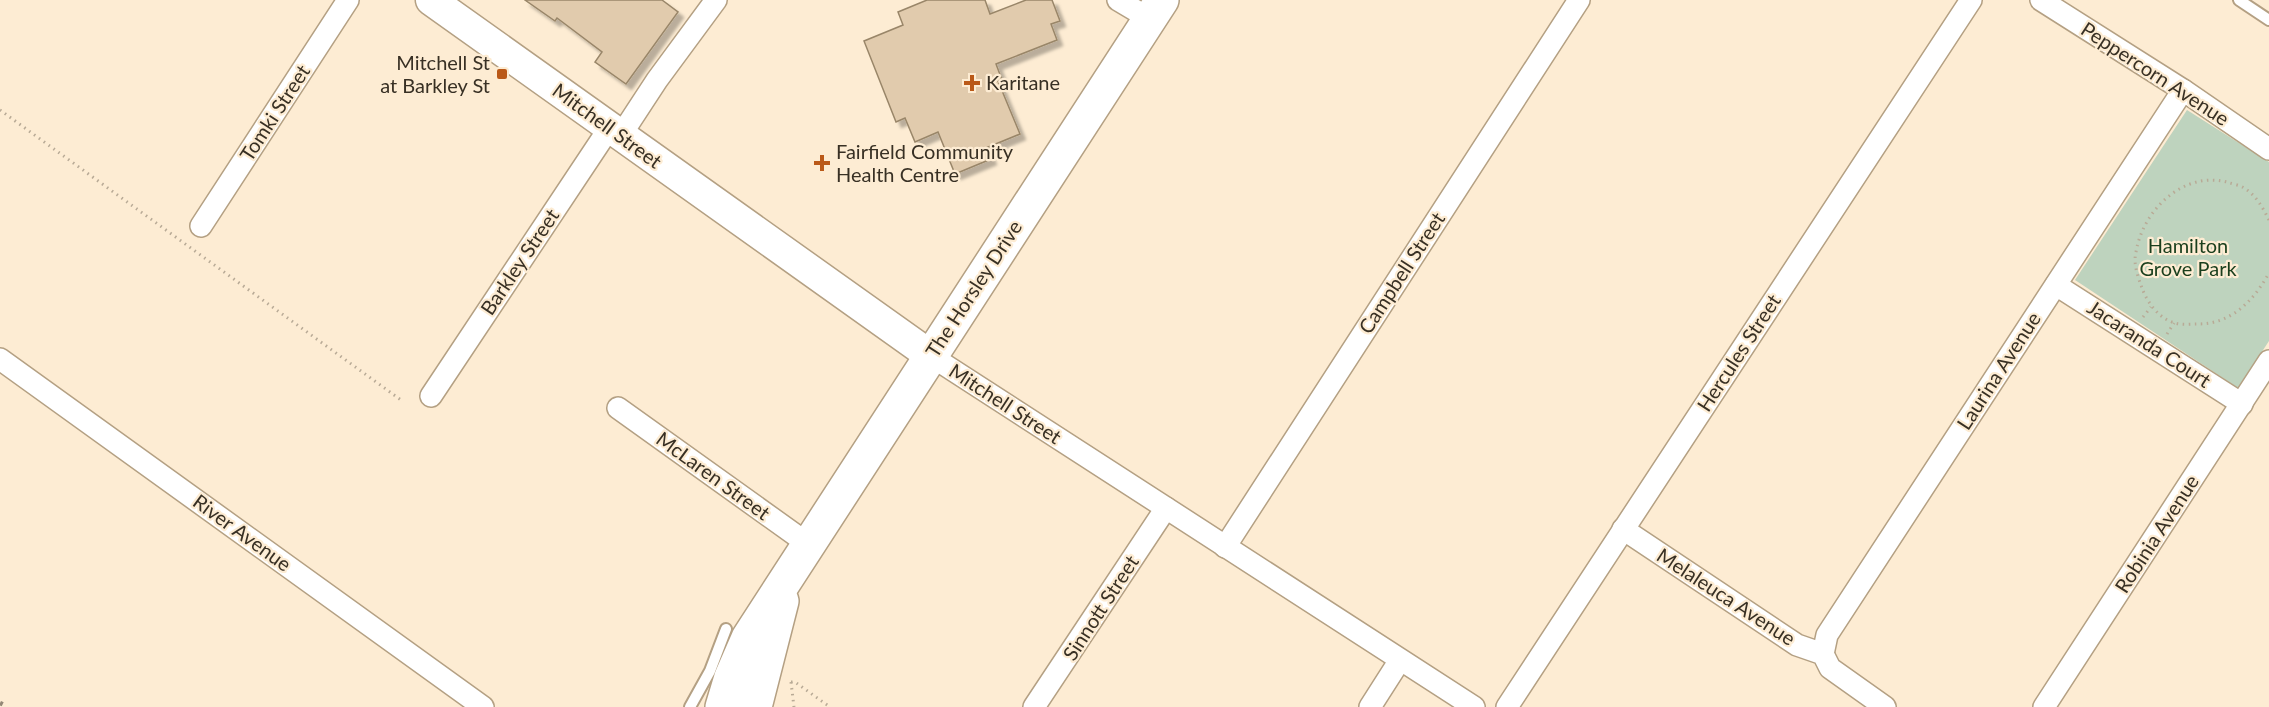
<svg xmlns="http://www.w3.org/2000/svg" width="2269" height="707" viewBox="0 0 2269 707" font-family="Lato,sans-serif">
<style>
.green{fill:#bed3be}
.building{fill:#e1cbad;stroke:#998669;stroke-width:1.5;filter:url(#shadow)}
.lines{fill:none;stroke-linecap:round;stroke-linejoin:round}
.lane-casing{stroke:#b4a083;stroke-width:14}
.street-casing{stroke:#b4a083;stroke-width:24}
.secondary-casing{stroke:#b4a083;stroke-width:33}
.primary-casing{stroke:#b4a083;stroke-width:36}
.path{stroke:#b8aa96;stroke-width:3;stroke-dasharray:1.5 4.5;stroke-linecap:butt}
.lane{stroke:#fff;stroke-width:10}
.street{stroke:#fff;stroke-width:21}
.secondary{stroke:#fff;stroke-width:30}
.primary{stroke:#fff;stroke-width:33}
.rail{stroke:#948876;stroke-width:4.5;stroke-dasharray:3 6;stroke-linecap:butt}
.poi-dot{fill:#ba5918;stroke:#fdecd3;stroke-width:2}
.labels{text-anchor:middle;stroke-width:4.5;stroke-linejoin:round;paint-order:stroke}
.poi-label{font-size:20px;fill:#383024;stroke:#fdecd3;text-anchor:start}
.street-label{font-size:20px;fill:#383024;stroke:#fdecd3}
.park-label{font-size:20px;fill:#1a3f1d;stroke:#fdecd3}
</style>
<defs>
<filter id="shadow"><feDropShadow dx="5.5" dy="5.5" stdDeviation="1.5" flood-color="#0004"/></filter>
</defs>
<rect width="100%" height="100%" fill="#fdecd3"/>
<path class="green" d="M 2187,110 L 2269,162 L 2269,341 L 2238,388 L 2075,280 Z"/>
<g class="building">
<path d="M 525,0 L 662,0 L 678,12 L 626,84 L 595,62 L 602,52 L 557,18 L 555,21 Z"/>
<path d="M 927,0 L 985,0 L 990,14 L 1026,0 L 1052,0 L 1060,21 L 1051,24 L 1057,40 L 996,64 L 1002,80 L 998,81 L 1020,134 L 986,148 L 991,159 L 955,174 L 938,132 L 915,142 L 905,118 L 896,122 L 864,41 L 903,25 L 898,12 Z"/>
</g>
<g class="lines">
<defs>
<g id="lane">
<path d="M 2239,0 L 2269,20"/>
<path d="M 690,707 L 710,671 L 726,629"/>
</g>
<g id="street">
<path d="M 1118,0 L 1150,19"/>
<path d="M 2041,0 L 2183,90 L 2269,149"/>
<path d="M 621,135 L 657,80 L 716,0"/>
<path d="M 201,226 L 348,0"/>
<path d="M 2056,285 L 2242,404"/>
<path d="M 931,356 L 1474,707"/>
<path d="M 0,359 L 483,707"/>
<path d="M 431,396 L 610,127"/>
<path d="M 618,408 L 808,544"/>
<path d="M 1623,529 L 1797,645 L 1823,654 L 1830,668 L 1885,707"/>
<path d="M 1225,547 L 1579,0"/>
<path d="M 1823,654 L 1827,635 L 2183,90"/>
<path d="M 1034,707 L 1166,508"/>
<path d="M 1370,707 L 1400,660"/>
<path d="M 1507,707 L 1971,0"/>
<path d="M 2044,707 L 2269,361"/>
</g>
<path id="secondary" d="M 431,0 L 931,356"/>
<g id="primary">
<path d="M 722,707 L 731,677 L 748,638 L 1162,0"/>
<path d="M 755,707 L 782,601"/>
</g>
</defs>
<use href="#lane" class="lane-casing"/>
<use href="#street" class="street-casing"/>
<use href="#secondary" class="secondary-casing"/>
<use href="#primary" class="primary-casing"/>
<g class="path">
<path d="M 0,110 L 401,400"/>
<path d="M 2269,220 C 2263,208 2256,195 2244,188 C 2240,185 2232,184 2227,182 C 2183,171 2143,210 2136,252 C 2133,264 2138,277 2142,288 C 2147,302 2159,319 2175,323 C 2182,325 2191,324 2198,324 C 2232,324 2254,300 2269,273"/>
<path d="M 2143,317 L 2151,307"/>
<path d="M 2167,334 L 2174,323"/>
<path d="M 791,682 L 795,682 L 830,707"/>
<path d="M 791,682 L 794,707"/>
</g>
<use href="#lane" class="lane"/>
<use href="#street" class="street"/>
<use href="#secondary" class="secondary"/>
<use href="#primary" class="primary"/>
<path class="rail" d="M 0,703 L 8,707"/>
</g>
<g class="poi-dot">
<rect x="496" y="68" width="12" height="12" rx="3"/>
<path d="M969 74h6v6h6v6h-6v6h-6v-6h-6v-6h6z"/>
<path d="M819 154h6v6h6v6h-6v6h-6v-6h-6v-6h6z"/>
</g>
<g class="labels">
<g class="poi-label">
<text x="490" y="70" text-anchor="end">Mitchell St<tspan x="490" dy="23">at Barkley St</tspan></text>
<text x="986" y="90">Karitane</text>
<text x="836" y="159">Fairfield Community<tspan x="836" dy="23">Health Centre</tspan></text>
</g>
<g class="street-label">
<text transform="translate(2155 74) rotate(33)" y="7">Peppercorn Avenue</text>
<text transform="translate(275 113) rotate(-57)" y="7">Tomki Street</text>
<text transform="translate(607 126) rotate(36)" y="7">Mitchell Street</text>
<text transform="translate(520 262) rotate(-56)" y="7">Barkley Street</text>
<text transform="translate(1402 273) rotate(-57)" y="7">Campbell Street</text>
<text transform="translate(974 289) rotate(-57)" y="7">The Horsley Drive</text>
<text transform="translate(2149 344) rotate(33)" y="7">Jacaranda Court</text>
<text transform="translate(1739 353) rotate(-57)" y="7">Hercules Street</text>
<text transform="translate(1999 371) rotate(-57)" y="7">Laurina Avenue</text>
<text transform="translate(1005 404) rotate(33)" y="7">Mitchell Street</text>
<text transform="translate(713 476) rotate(36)" y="7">McLaren Street</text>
<text transform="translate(242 533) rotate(36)" y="7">River Avenue</text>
<text transform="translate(2157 534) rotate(-57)" y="7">Robinia Avenue</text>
<text transform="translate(1726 597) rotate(33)" y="7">Melaleuca Avenue</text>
<text transform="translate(1101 608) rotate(-57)" y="7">Sinnott Street</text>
</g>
<g class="park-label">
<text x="2188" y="253">Hamilton<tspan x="2188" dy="23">Grove Park</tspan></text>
</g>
</g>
</svg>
